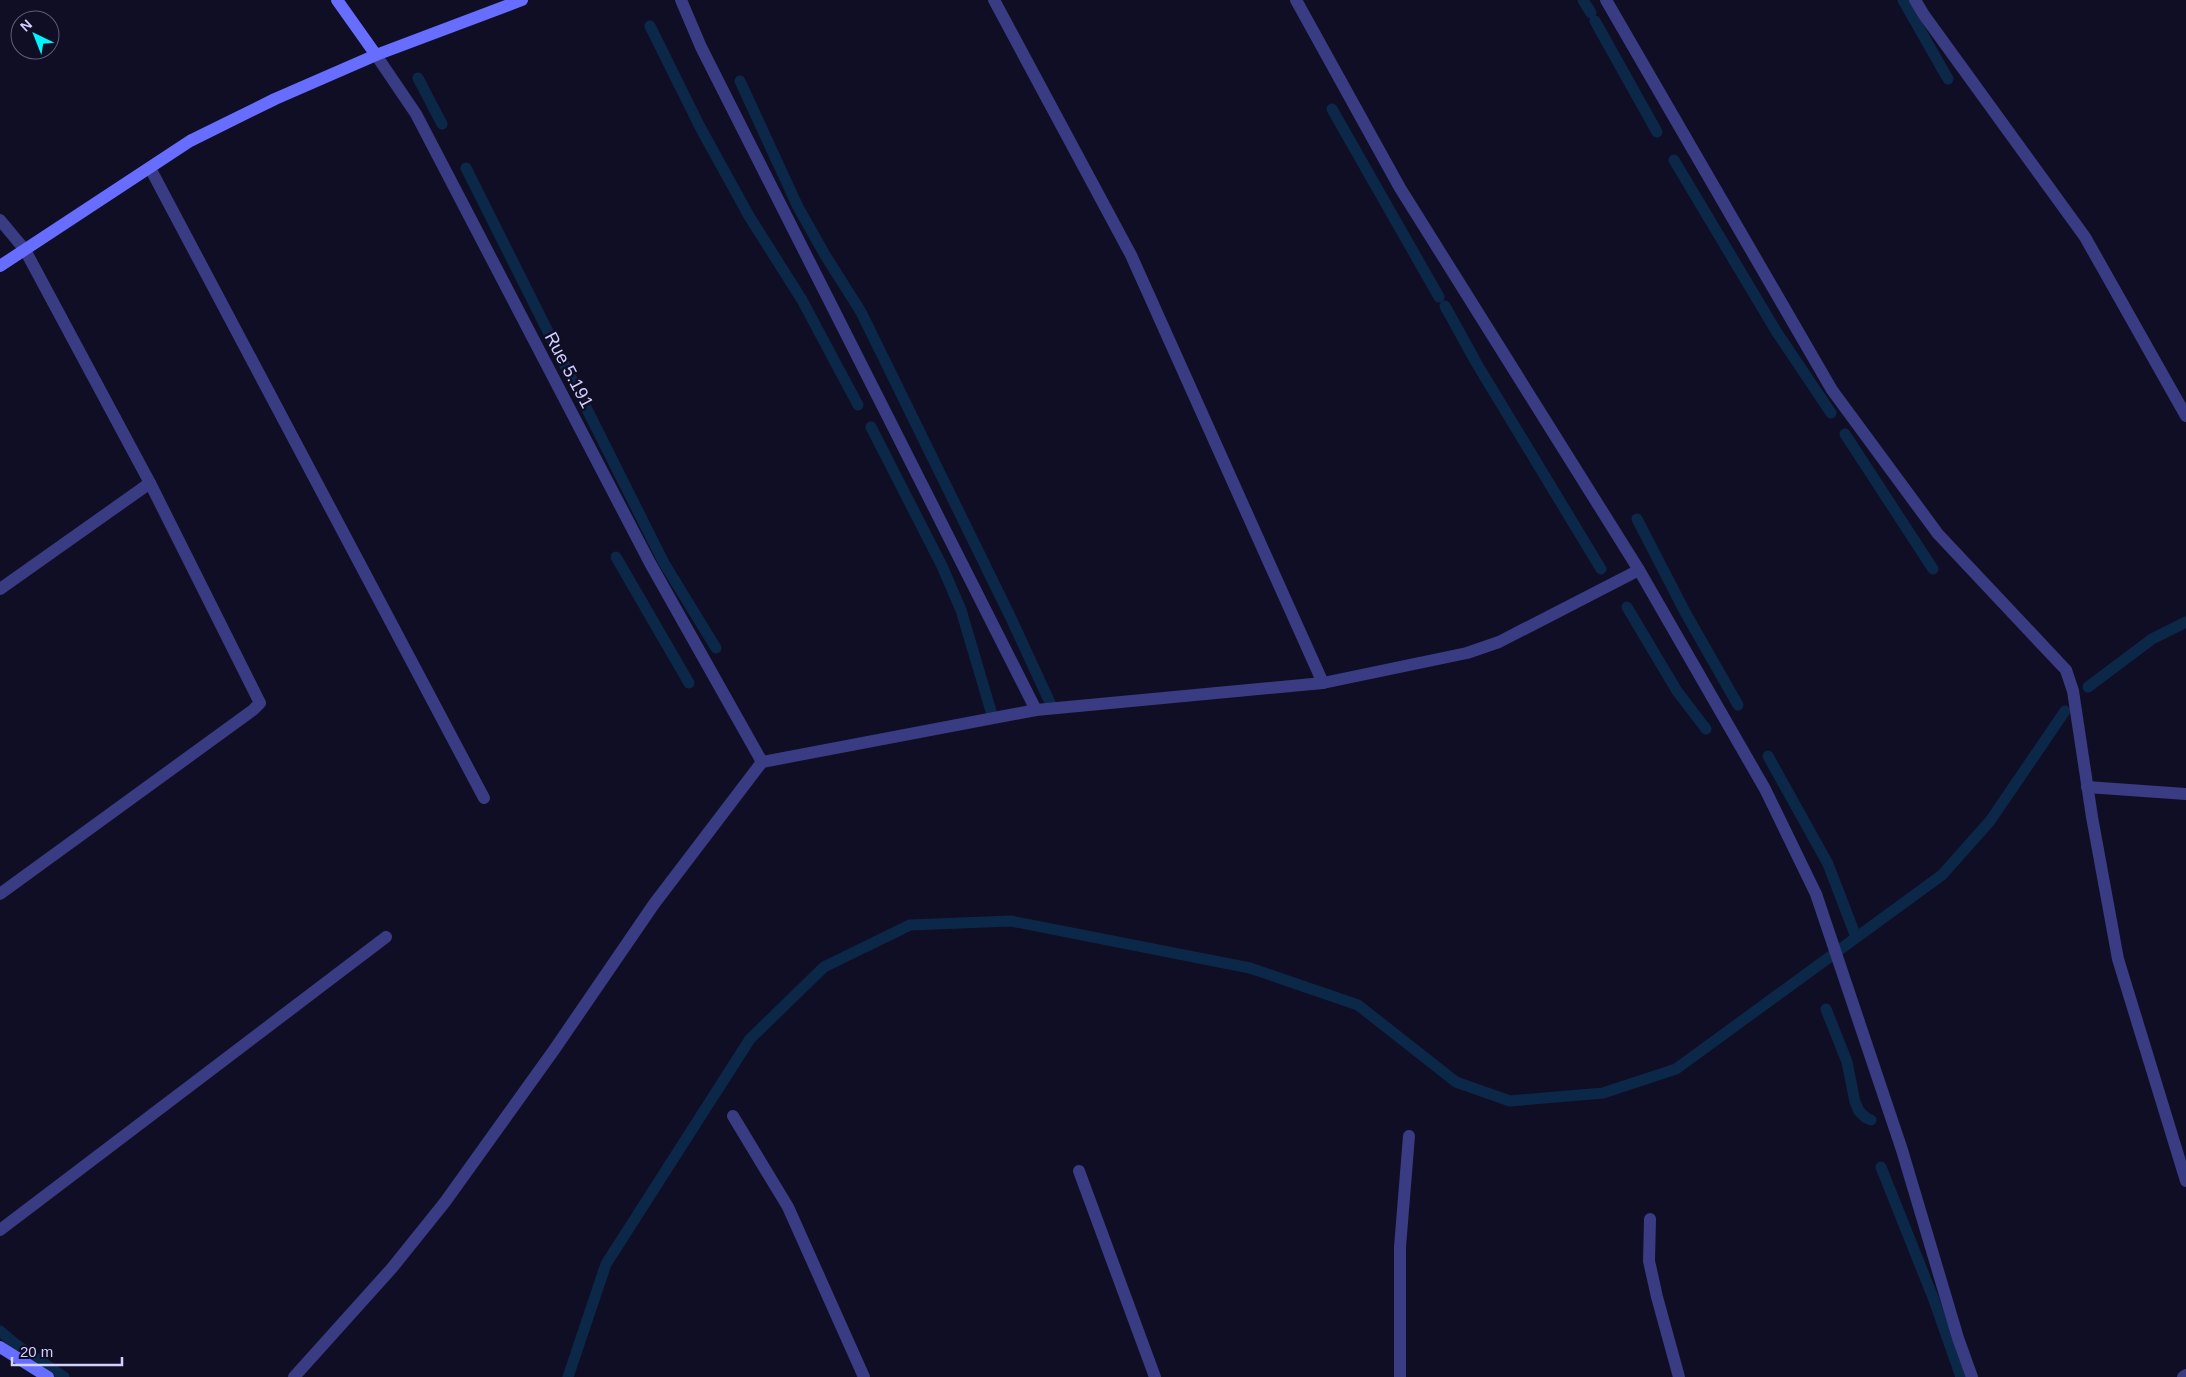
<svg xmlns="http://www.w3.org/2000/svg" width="2186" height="1377" viewBox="0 0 2186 1377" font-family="Helvetica,sans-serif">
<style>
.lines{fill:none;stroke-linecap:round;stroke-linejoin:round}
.stream{stroke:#0c2849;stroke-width:11}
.street{stroke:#393b83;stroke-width:12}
.secondary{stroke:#676eff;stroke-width:12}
.labels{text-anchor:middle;stroke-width:5;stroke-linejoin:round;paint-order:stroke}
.street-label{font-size:18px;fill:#d2d0ff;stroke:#100e24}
</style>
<rect width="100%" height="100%" fill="#100e24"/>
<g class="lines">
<g class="stream">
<path d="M 1583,0 L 1591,13"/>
<path d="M 1903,0 L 1948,79"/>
<path d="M 1595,21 L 1657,132"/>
<path d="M 650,26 L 700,127 L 749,216 L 802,300 L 858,405"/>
<path d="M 418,78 L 442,124"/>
<path d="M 740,81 L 798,207 L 825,255 L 861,312 L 1010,616 L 1052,707"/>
<path d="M 1332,109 L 1439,297"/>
<path d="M 1674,160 L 1776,331 L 1831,413"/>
<path d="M 466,168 L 664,563 L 716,648"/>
<path d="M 1445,306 L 1477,364 L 1601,569"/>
<path d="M 871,427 L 942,566 L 961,610 L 993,718"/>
<path d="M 1845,434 L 1933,569"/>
<path d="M 1637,519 L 1685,612 L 1738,705"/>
<path d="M 616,557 L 689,683"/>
<path d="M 1627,607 L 1677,691 L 1706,729"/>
<path d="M 2088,687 L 2152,639 L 2186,622"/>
<path d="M 1768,756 L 1828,864 L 1856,937"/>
<path d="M 1826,1009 L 1847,1062 L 1855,1102 L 1859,1111 L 1866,1118 L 1871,1120"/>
<path d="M 1881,1167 L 1934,1300 L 1961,1377"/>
<path d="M 0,1331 L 14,1343 L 64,1377"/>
<path d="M 568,1377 L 606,1264 L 750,1039 L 824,967 L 910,925 L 1011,921 L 1250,968 L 1358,1005 L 1456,1082 L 1510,1101 L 1603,1093 L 1676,1069 L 1942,875 L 1990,821 L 2065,711"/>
</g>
<g class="street">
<path d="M 681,0 L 701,47 L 1036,710"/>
<path d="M 994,0 L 1131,255 L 1323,683"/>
<path d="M 1296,0 L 1400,188 L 1639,570 L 1765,789 L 1816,894 L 1902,1150 L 1958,1338 L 1972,1377"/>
<path d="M 1606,0 L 1832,390 L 1938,534 L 2066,670 L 2073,691 L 2092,817 L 2118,959 L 2186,1181"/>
<path d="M 1915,0 L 1924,15 L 2085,237 L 2186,416"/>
<path d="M 376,55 L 416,114 L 650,563 L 762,762"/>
<path d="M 150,168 L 484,798"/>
<path d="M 0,220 L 25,250 L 150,483 L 260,703 L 253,710 L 0,894"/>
<path d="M 0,589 L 150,483"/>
<path d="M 2087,787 L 2186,794"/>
<path d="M 733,1116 L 788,1207 L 864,1377"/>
<path d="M 1079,1171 L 1155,1377"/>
<path d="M 1650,1219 L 1649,1261 L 1657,1297 L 1679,1377"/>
<path d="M 0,1230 L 386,937"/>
<path d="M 294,1377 L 392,1268 L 445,1202 L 554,1050 L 654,904 L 762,762 L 1036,710 L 1323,683 L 1467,653 L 1499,642 L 1639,570"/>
<path d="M 1400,1377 L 1400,1247 L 1409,1136"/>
<path d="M 2183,1377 L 2186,1375"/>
</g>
<g class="secondary">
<path d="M 337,0 L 376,55"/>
<path d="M 0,266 L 190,141 L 275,99 L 376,55 L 522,0"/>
<path d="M 0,1347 L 48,1377"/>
</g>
</g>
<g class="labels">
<g class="street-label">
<text transform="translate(569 370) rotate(62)" y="6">Rue 5.191</text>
</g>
</g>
<g transform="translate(35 35) rotate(317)"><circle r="24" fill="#100e24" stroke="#5e5c7c"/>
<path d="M0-4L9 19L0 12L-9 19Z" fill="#00f4fb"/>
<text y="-8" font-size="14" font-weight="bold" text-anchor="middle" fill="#d2d0ff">N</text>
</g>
<path d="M12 1357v8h110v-8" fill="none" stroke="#d2d0ff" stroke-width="2.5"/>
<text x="20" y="1357" font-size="15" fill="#d2d0ff" stroke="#100e24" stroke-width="4" paint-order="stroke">20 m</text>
</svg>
